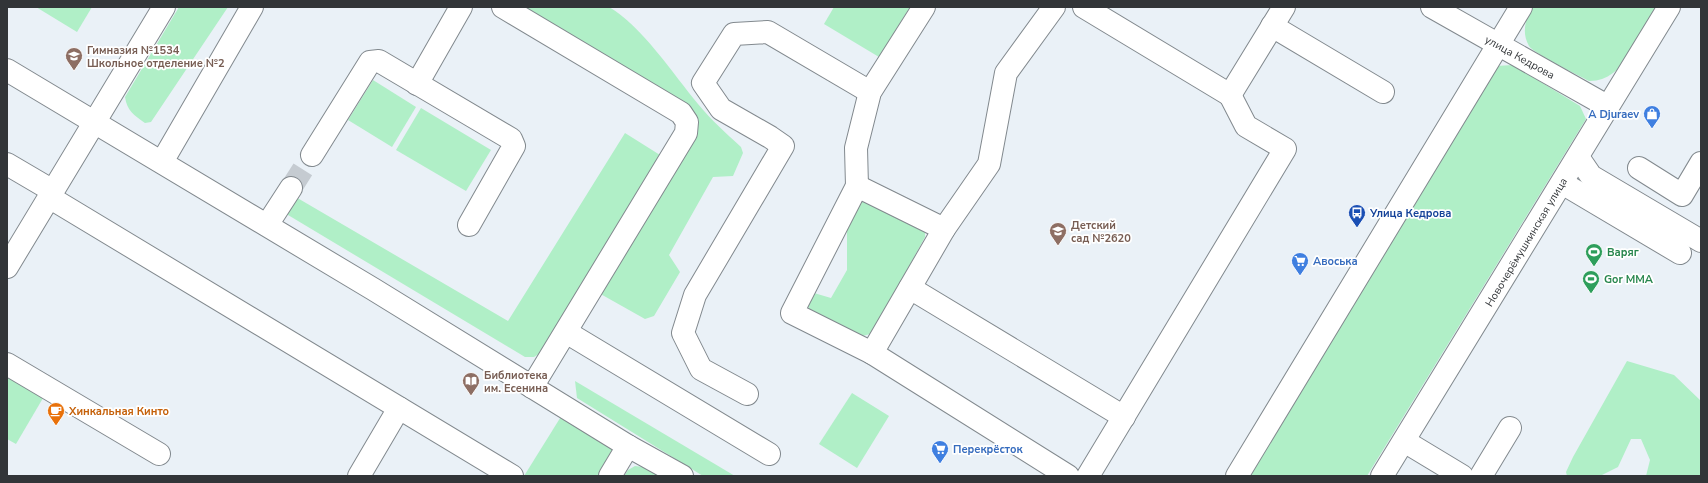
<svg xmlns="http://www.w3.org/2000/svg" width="1708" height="483" viewBox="0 0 1708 483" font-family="'Nunito Sans',sans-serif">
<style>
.green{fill:#b0efc7}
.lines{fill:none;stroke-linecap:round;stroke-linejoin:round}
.minor-tunnel{stroke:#c5cbd1;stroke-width:22;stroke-dasharray:22 11;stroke-linecap:butt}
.minor-casing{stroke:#82898e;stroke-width:24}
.minor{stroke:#fff;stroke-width:22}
.labels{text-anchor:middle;stroke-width:3.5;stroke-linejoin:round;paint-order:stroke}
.education-label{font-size:11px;font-weight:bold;fill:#785e54;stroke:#fff;text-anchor:start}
.street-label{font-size:11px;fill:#323538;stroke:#fff}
.shop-label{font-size:11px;font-weight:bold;fill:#366cbe;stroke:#fff;text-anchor:start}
.transit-label{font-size:11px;font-weight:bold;fill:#164399;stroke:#fff;text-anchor:start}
.leisure-label{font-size:11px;font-weight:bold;fill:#27864d;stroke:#fff;text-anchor:start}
.food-label{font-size:11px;font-weight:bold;fill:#c56008;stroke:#fff;text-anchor:start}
</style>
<rect width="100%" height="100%" fill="#eaf1f7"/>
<g class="green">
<path d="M 36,7 L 92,7 L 77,32 Z"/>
<path d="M 179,7 L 228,7 L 151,122 L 145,123 C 134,115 127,111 125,97 Z"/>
<path d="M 524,7 L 609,7 C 641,25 674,75 698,104 C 711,120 726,133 741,147 L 743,153 L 733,176 L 713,177 L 669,255 L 680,272 L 654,316 L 645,319 L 597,292 L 694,125 Z"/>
<path d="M 834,7 L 910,7 L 879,57 L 824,24 Z"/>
<path d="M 1532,7 L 1659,7 C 1643,33 1624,82 1589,81 C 1578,75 1533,53 1529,46 C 1521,32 1526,19 1532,7 Z"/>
<path d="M 1513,65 L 1580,106 L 1586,119 L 1367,476 L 1248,476 L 1496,66 Z"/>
<path d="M 373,80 L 416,107 L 392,147 L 348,120 Z"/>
<path d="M 421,108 L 491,150 L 466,191 L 396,150 Z"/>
<path d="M 625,133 L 660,155 L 542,352 L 534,357 L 525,357 L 283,212 L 294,196 L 508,321 Z"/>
<path d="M 861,196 L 925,229 L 925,237 L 877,325 L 870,334 L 859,337 L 810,311 L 807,304 L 814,293 L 831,298 L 847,270 L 847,220 Z"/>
<path d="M 1627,361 L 1674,375 L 1701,401 L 1701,476 L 1646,476 L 1650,460 L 1641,439 L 1631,439 L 1618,467 L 1600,476 L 1567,476 L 1566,472 L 1573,457 Z"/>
<path d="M 7,368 L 46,393 L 16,444 L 7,439 Z"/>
<path d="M 575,381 L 735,476 L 703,476 L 577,398 Z"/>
<path d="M 852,393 L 889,416 L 857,468 L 819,444 Z"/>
<path d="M 562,415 L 612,449 L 612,459 L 602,476 L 524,476 Z"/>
<path d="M 635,466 L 643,467 L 659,476 L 624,476 L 628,470 Z"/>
</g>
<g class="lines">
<path class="minor-tunnel" d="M 291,188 L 312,155"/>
<defs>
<g id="minor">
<path d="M 503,7 L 681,113 L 687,122 L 686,133 L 532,387"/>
<path d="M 1084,7 L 1230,95 L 1284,7"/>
<path d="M 1432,7 L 1607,106"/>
<path d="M 1272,26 L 1383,92"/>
<path d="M 7,70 L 373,289 L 628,446 L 682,476"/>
<path d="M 417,84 L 461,7"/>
<path d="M 312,155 L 370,62 L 379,61 L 511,139 L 514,146 L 469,225"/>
<path d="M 1578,157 L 1591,176 L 1701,241"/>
<path d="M 162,162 L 252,7"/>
<path d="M 7,164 L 53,191"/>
<path d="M 1639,168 L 1682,195 L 1701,163"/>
<path d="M 1562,183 L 1680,253"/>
<path d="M 857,186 L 856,148 L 870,92 L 924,7"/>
<path d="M 49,197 L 512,476"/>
<path d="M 267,225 L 291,188"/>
<path d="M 944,229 L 857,186 L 792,313 L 872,353 L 1068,476"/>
<path d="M 7,267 L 164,7"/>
<path d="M 910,288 L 1124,417"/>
<path d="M 566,332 L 769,454"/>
<path d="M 872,353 L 944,229 L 989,164 L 1006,73 L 1054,7"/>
<path d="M 7,364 L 159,454"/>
<path d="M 747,394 L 701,369 L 683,333 L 695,295 L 783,146 L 770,137 L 721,109 L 703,83 L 734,34 L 768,32 L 870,92"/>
<path d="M 1404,441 L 1462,476"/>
<path d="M 359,476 L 399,408"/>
<path d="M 610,476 L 628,446"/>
<path d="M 1088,476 L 1285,149 L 1246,126 L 1230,95"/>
<path d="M 1237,476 L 1521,7"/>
<path d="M 1382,476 L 1669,7"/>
<path d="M 1481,476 L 1510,428"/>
</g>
</defs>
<use href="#minor" class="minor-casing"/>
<use href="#minor" class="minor"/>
</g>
<defs>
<symbol id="school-pin" viewBox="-11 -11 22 30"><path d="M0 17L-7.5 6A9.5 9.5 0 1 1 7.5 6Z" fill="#8d6e63" stroke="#fff"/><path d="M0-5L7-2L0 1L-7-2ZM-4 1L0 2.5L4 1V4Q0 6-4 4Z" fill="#fff"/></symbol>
<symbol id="shop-pin" viewBox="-11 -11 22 30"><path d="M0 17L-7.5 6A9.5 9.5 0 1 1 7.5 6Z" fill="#3f7fe0" stroke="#fff"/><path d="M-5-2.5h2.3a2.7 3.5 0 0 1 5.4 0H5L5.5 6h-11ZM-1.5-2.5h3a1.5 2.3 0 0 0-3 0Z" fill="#fff"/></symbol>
<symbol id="bus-pin" viewBox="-11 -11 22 30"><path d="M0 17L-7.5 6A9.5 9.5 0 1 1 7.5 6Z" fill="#1a4fb4" stroke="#fff"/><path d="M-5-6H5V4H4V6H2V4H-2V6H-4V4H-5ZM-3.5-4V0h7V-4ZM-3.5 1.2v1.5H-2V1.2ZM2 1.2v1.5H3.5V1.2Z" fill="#fff"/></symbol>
<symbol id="stadium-pin" viewBox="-11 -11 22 30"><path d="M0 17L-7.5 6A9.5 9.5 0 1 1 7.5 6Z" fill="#2e9e5b" stroke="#fff"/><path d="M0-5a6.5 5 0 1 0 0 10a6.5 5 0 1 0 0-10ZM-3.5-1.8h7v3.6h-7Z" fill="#fff"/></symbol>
<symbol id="supermarket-pin" viewBox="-11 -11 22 30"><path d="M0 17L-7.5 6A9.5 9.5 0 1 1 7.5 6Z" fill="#3f7fe0" stroke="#fff"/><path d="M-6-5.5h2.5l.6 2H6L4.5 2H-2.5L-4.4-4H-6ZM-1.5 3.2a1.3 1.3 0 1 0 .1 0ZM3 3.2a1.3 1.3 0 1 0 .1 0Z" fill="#fff"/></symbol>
<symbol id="library-pin" viewBox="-11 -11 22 30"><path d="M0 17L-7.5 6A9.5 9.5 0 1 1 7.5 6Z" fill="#8d6e63" stroke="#fff"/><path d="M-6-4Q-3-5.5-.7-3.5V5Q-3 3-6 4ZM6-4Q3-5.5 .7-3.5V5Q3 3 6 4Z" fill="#fff"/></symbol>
<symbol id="cafe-pin" viewBox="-11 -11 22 30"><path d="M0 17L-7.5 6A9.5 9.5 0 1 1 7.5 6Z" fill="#e8710a" stroke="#fff"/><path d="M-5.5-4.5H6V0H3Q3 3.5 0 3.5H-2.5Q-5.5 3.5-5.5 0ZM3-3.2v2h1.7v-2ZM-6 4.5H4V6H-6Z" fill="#fff"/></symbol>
</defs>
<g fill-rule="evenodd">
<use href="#school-pin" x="64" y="46" width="20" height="27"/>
<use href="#shop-pin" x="1642" y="104" width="20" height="27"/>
<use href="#bus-pin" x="1347" y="203" width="20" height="27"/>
<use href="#school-pin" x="1048" y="221" width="20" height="27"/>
<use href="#stadium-pin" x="1584" y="242" width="20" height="27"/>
<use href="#supermarket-pin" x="1290" y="251" width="20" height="27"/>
<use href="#stadium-pin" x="1581" y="269" width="20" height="27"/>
<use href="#library-pin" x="461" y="371" width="20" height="27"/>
<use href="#cafe-pin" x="46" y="401" width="20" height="27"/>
<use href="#supermarket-pin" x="930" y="439" width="20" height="27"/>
</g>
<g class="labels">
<g class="education-label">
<text x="87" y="54">Гимназия №1534<tspan x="87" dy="13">Школьное отделение №2</tspan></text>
<text x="1071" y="229">Детский<tspan x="1071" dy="13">сад №2620</tspan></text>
<text x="484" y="379">Библиотека<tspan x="484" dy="13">им. Есенина</tspan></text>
</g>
<g class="street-label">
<text transform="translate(1520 57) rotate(29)" y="4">улица Кедрова</text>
<text transform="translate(1526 242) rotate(-59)" y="4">Новочерёмушкинская улица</text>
</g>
<g class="shop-label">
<text x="1639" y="118" text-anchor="end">A Djuraev</text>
<text x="1313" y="265">Авоська</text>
<text x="953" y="453">Перекрёсток</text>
</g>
<g class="transit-label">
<text x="1370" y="217">Улица Кедрова</text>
</g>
<g class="leisure-label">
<text x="1607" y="256">Варяг</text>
<text x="1604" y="283">Gor MMA</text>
</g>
<g class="food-label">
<text x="69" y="415">Хинкальная Кинто</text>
</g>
</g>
<rect width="1708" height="483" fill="none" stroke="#323538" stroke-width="16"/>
</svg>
